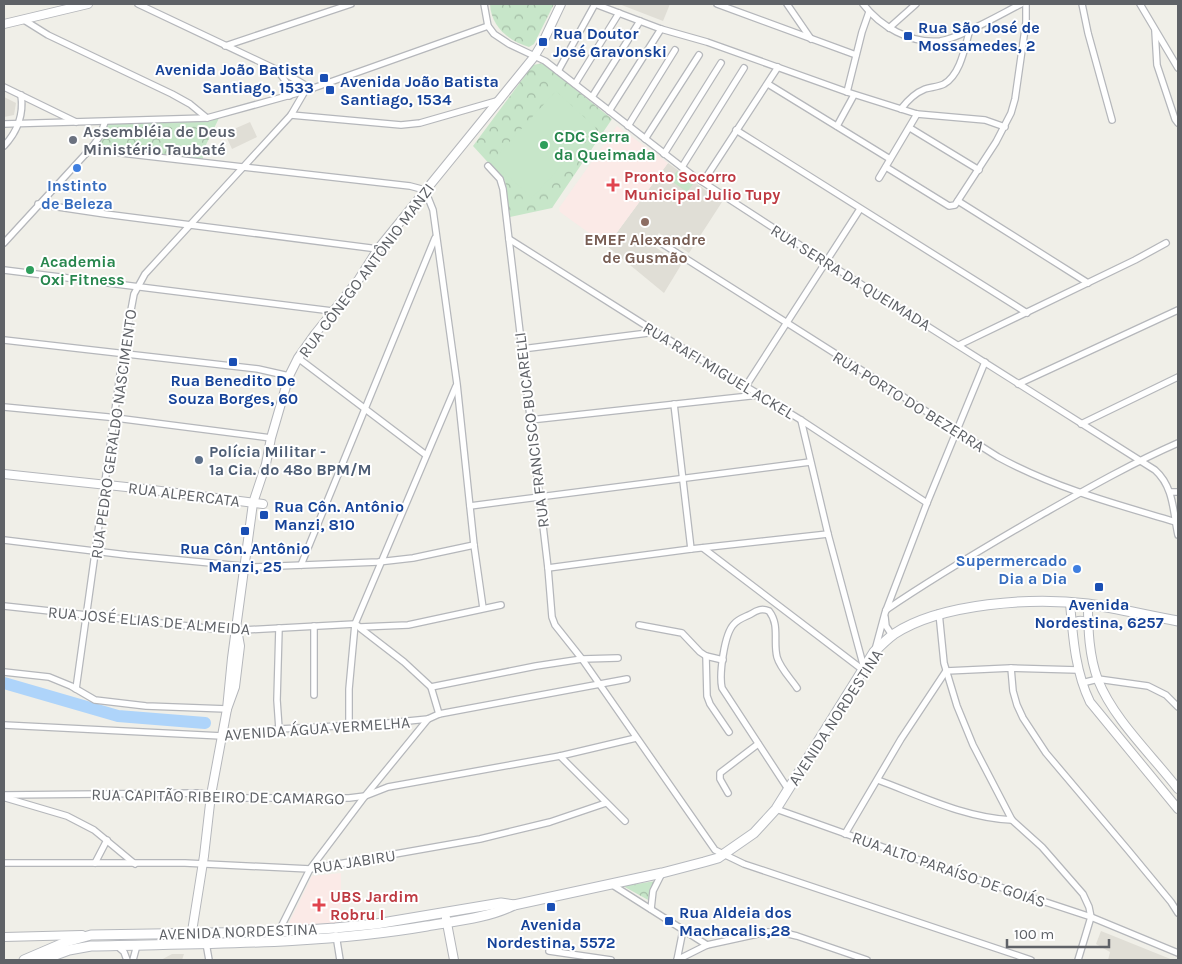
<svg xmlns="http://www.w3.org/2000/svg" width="1182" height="964" viewBox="0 0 1182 964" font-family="Karla,sans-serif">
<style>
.education{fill:#e0ded6}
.medical{fill:#fbeae7}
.park{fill:url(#park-crowns)}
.garden{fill:#c7e6c9}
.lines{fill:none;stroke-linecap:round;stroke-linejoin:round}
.river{stroke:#aed4fa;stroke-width:12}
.minor-casing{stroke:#b5b7bb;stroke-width:8}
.tertiary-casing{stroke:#b5b7bb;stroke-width:10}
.secondary-casing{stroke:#b6b9be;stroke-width:11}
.minor{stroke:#fff;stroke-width:5.5}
.tertiary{stroke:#fff;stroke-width:8}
.secondary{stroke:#fff;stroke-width:9}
.transit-dot{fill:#1a4fb4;stroke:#fff;stroke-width:2}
.worship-dot{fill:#6b7280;stroke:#fff;stroke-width:2}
.leisure-dot{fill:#2e9e5b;stroke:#fff;stroke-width:2}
.shop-dot{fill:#3f7fe0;stroke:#fff;stroke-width:2}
.health-dot{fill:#e0444e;stroke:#fff;stroke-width:2}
.education-dot{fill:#8d6e63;stroke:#fff;stroke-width:2}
.service-dot{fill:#5c6f8a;stroke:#fff;stroke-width:2}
.labels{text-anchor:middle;stroke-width:4;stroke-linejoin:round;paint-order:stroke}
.transit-label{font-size:16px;font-weight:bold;fill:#164399;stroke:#fff;text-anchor:start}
.worship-label{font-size:16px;font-weight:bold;fill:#5b616d;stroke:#fff;text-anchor:start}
.leisure-label{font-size:16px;font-weight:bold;fill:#27864d;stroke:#fff;text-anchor:start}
.health-label{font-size:16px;font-weight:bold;fill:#be3a42;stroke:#fff;text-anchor:start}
.shop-label{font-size:16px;font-weight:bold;fill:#366cbe;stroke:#fff}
.education-label{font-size:16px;font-weight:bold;fill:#785e54;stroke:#fff}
.street-label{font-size:16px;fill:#5f6267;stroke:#fff}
.service-label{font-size:16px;font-weight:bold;fill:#4e5e75;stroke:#fff;text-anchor:start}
</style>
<defs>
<pattern id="park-crowns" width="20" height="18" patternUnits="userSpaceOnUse" patternTransform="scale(1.25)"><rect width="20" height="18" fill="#c7e6c9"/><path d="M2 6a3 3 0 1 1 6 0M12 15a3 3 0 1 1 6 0" fill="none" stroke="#a5bea7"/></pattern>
</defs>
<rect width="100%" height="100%" fill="#f0efe8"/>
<g class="education">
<path d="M 619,4 L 670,4 L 663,21 Z"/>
<path d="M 4,97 L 16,103 L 14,115 L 4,117 Z"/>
<path d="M 250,122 L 257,137 L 232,149 L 225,134 L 234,131 L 234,129 Z"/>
<path d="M 668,163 L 722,202 L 689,253 L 659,233 L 651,244 L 681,265 L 664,293 L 607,246 Z"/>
<path d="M 1101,931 L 1173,960 L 1108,960 L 1110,952 L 1096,944 Z"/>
<path d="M 172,954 L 184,954 L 182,960 L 161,960 Z"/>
</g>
<g class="medical">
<path d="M 617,126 L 668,163 L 607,246 L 560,212 L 559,208 Z"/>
<path d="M 341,873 L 341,923 L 288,925 L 312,876 Z"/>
</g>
<g class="park">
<path d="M 490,4 L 554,4 L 534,44 L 529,47 C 508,41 491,26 490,4 Z"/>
<path d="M 543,63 L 612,119 L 552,208 L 510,217 L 505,181 L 473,146 L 533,65 Z"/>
<path d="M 220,116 L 203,151 L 203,162 L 93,146 L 106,123 Z"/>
<path d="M 656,881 L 650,901 L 623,886 Z"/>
</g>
<g class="garden">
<path d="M 556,91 L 596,128 L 532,198 L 492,161 Z"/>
<path d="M 168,129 L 199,129 L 199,146 L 168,145 Z"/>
<path d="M 677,171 L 694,183 L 687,192 L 670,180 Z"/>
</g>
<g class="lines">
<path class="river" d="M 4,683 L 118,716 L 205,723"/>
<defs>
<g id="minor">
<path d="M 138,4 L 286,74 L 312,89"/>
<path d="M 484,4 L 488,26 L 494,34 L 509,44 L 545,61 L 692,175 L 826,262 L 1155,470 C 1174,487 1173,512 1178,535"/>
<path d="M 717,4 L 856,55"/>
<path d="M 787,4 L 811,39"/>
<path d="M 863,4 C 880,26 910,44 940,41 C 960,38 1001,14 1021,4"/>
<path d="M 1082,4 L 1088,33 L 1112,120"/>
<path d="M 1140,4 L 1178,68"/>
<path d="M 24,20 L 48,35 L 172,94 L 190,104 L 207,118"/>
<path d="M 889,28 L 916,4"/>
<path d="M 1155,31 L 1157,65 L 1175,119 L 1178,123"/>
<path d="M 225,46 L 351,4"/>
<path d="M 278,71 L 286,82 L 289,96"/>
<path d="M 558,71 L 595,4 L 661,29 L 707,42 L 847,92 L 917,114 L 985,120 L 1005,127"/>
<path d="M 575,84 L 619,13"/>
<path d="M 768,84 L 890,159"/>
<path d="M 4,87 L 76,122"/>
<path d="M 847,92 L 862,32 L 869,12"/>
<path d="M 592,97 L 640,21"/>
<path d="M 901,109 C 907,101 915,93 925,89 C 931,87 938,87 944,84 C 961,74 965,46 970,29"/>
<path d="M 609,111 L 661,29"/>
<path d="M 291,115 L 401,125 L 420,123 L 500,100"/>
<path d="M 4,124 L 207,118 L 305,91 L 488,26"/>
<path d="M 628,126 L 675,50"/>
<path d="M 837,126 L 854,95"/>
<path d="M 910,128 L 979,170"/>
<path d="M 736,130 L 1027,313"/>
<path d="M 645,139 L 699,55"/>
<path d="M 4,146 C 17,132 24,115 21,95"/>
<path d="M 92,147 L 121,153 L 410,186 L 425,190 L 433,210 L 457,384 L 474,545 L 483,608"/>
<path d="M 664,154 L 721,63"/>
<path d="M 488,166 L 500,179 L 503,189 L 548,568 L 552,617 L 555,625 L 582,659 L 715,850 L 744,864 L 1031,960"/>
<path d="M 682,167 L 744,68"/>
<path d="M 886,167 L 949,206 L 955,205 L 996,142 L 1011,113 L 1015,99 L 1026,22 L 1026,4"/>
<path d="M 879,178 L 917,114"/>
<path d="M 703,182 L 778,67"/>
<path d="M 958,201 L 1088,283"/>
<path d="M 38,204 L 105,214 L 378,249"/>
<path d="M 509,239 L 656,332 L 801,420 L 927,503"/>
<path d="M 658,241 L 998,457 C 1055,488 1115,504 1176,522"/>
<path d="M 4,243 L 92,147 L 100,136 L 105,122"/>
<path d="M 4,270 L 332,311"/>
<path d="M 4,340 L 258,369 L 289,376"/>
<path d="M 959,345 L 1135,260 L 1166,243"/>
<path d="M 522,349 L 656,332"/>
<path d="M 298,358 L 426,455"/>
<path d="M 1018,384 L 1178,310"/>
<path d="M 746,386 L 860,209"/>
<path d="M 674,404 L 691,549"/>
<path d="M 4,407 L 108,417 L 271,438"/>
<path d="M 530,420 L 759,395"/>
<path d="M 801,420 L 828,534 L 864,668"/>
<path d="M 1081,424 L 1178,377"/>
<path d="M 1170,492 L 1178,492"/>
<path d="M 470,506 L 810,462"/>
<path d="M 4,540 L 127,555 L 253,567 L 378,562 L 413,558 L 474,545"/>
<path d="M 703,548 L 863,670"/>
<path d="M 301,565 L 435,238"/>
<path d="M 548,568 L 691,549 L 828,534"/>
<path d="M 4,606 L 225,630 L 244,630 L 355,624 L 360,627 L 408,625 L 501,605"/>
<path d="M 886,610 C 936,576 987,546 1039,516 C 1085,490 1130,464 1178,443"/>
<path d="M 939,613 L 944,663 L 957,706 L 973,745 L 1012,820 L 1042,847 L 1083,894 L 1089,907 L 1091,917 L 1078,960"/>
<path d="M 885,617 L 886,626 L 892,635"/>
<path d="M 639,625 L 682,633 L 700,652 L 706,656 L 723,660"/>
<path d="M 314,626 L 314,695"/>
<path d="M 279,628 L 277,700 L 279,729"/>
<path d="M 360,628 L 404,662 L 431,687 L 439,714"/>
<path d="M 875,650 L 885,613 L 927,503 L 985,362"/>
<path d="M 706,656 L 707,696 L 710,704 L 729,732"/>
<path d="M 1011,668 L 1013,691 L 1017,705 L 1023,718 L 1046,753 L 1128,850 L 1171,902 L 1178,913"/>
<path d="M 4,672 L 49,677 L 71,686 L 95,700 L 146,706 L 227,709"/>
<path d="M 1082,683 L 1098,679 L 1148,686 L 1166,695 L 1178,707"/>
<path d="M 431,687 L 536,666 L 582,659 L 618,658"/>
<path d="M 76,689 L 123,353 L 134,294 L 145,274 L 291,115 L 305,91"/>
<path d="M 4,725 L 222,736 L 279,729 L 378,724 L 428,719 L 439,714 L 627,679"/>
<path d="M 349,726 L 349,689 L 355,624 L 456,386"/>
<path d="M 560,756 L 625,821"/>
<path d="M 878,780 C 921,796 965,818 1012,820"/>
<path d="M 788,789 L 722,688 C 719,675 724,634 734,624 C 738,619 745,617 751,614 C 757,610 762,608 769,611 C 780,625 773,641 777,657 C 780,668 791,679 797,688"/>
<path d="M 728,793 L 720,779 L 720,773 L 758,744"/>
<path d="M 4,795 L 197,793 L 245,798 L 349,798 L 365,796 L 388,787 L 560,756 L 636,738"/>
<path d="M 6,798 L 67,816 L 94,830 L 135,864"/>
<path d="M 776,809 L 936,866 L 1091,917 L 1178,953"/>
<path d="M 845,834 L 901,739 L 946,671 L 1011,668 L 1078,670"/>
<path d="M 4,863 L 185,863 L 310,869 L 480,839 L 550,822 L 606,803"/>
<path d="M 95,863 L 107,840"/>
<path d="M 611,884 L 707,945"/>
<path d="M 651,909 L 653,891 L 662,873"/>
<path d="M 278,933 L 310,869 L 365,796 L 428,719"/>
<path d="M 336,935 L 340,960"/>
<path d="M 206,943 L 209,960"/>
<path d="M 116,945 L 124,952 L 127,960"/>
<path d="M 549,951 L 611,960"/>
<path d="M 133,960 L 137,945"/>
<path d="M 677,960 L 707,945 L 767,932 L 780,932 L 797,936 L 867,960"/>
<path d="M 677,960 L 683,930"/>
</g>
<g id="tertiary">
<path d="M 4,24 L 88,4"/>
<path d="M 4,474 L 145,489 L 263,504"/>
<path d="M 1070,603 C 1073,637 1075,671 1090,702 L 1178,809"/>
<path d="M 1088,604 C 1088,629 1089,656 1098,680 C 1114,720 1152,755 1178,789"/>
<path d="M 1072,624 C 1078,620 1083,619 1088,625"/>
<path d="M 227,709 L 232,658 L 253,503 L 266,464 L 271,438 L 289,376 L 298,358 L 315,334 L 359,279 L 378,249 L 534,57 L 543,42 L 561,4"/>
<path d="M 446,918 L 454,960"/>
<path d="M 4,937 L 82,935"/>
<path d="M 190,944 L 204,856 L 211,795 L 227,709 L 235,687 L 240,646 L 238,635"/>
</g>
<g id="secondary">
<path d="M 24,960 L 66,942 L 91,935 L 278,932 L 335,928 L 376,924 L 501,903 L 514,905"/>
<path d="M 42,960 L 69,950 L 91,946 C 203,943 316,945 427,926 C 456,921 488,918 514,905 L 662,873 L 704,862 L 718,858 L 754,833 L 776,809 L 874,652 C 880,646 887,639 894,634 C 941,603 1033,597 1088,604 C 1118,608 1148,616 1178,621"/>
</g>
</defs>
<use href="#minor" class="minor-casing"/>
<use href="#tertiary" class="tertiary-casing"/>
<use href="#secondary" class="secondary-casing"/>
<use href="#minor" class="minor"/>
<use href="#tertiary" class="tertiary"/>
<use href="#secondary" class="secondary"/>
</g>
<g class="transit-dot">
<rect x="903" y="31" width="10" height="10" rx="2.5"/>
<rect x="538" y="37" width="10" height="10" rx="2.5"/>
<rect x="319" y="73" width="10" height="10" rx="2.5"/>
<rect x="325" y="85" width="10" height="10" rx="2.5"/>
<rect x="228" y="357" width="10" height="10" rx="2.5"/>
<rect x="259" y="510" width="10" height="10" rx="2.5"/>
<rect x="240" y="526" width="10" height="10" rx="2.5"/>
<rect x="1094" y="582" width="10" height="10" rx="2.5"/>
<rect x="546" y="902" width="10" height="10" rx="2.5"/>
<rect x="664" y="916" width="10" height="10" rx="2.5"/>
</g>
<circle class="worship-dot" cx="73" cy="140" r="5"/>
<g class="leisure-dot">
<circle cx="544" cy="145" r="5"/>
<circle cx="30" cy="270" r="5"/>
</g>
<g class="shop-dot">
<circle cx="77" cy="168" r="5"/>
<circle cx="1077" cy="569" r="5"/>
</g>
<g class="health-dot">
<path d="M610.5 177.5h5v5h5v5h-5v5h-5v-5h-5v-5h5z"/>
<path d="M316.5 897.5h5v5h5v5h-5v5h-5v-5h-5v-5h5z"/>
</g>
<circle class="education-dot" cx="645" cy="222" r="5"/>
<circle class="service-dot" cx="199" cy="460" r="5"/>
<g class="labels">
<g class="transit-label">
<text x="918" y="33">Rua São José de<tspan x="918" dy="18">Mossamedes, 2</tspan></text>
<text x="553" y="39">Rua Doutor<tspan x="553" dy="18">José Gravonski</tspan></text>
<text x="314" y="75" text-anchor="end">Avenida João Batista<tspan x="314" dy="18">Santiago, 1533</tspan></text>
<text x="340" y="87">Avenida João Batista<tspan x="340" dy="18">Santiago, 1534</tspan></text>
<text x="233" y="386" text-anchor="middle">Rua Benedito De<tspan x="233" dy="18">Souza Borges, 60</tspan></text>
<text x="274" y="512">Rua Côn. Antônio<tspan x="274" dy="18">Manzi, 810</tspan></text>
<text x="245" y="554" text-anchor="middle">Rua Côn. Antônio<tspan x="245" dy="18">Manzi, 25</tspan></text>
<text x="1099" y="610" text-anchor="middle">Avenida<tspan x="1099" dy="18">Nordestina, 6257</tspan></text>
<text x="679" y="918">Rua Aldeia dos<tspan x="679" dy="18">Machacalis,28</tspan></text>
<text x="551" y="930" text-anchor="middle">Avenida<tspan x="551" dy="18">Nordestina, 5572</tspan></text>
</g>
<g class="worship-label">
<text x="83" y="137">Assembléia de Deus<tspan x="83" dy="18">Ministério Taubaté</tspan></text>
</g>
<g class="leisure-label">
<text x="554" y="142">CDC Serra<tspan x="554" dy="18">da Queimada</tspan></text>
<text x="40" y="267">Academia<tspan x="40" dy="18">Oxi Fitness</tspan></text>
</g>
<g class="health-label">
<text x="624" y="182">Pronto Socorro<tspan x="624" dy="18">Municipal Julio Tupy</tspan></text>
<text x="330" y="902">UBS Jardim<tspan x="330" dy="18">Robru I</tspan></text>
</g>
<g class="shop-label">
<text x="77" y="191">Instinto<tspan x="77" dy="18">de Beleza</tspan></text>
<text x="1067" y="566" text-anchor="end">Supermercado<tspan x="1067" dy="18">Dia a Dia</tspan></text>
</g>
<g class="education-label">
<text x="645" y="245">EMEF Alexandre<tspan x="645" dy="18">de Gusmão</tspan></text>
</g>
<g class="street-label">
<text transform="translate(366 270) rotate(-53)" y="6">RUA CÔNEGO ANTÔNIO MANZI</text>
<text transform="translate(851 277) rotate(32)" y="6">RUA SERRA DA QUEIMADA</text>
<text transform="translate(719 370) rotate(31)" y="6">RUA RAFI MIGUEL ACKEL</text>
<text transform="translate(909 401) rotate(32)" y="6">RUA PORTO DO BEZERRA</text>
<text transform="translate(531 430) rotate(-97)" y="6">RUA FRANCISCO BUCARELLI</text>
<text transform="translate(113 434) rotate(-82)" y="6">RUA PEDRO GERALDO NASCIMENTO</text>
<text transform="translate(184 494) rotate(7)" y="6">RUA ALPERCATA</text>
<text transform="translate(149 620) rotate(5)" y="6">RUA JOSÉ ELIAS DE ALMEIDA</text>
<text transform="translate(835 717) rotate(-57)" y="6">AVENIDA NORDESTINA</text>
<text transform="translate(317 728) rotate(-4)" y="6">AVENIDA ÁGUA VERMELHA</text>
<text transform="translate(218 796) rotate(1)" y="6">RUA CAPITÃO RIBEIRO DE CAMARGO</text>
<text transform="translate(354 861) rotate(-9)" y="6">RUA JABIRU</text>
<text transform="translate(949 869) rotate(19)" y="6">RUA ALTO PARAÍSO DE GOIÁS</text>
<text transform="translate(238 931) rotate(-2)" y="6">AVENIDA NORDESTINA</text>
</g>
<g class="service-label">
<text x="209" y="457">Polícia Militar -<tspan x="209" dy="18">1ª Cia. do 48º BPM/M</tspan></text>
</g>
</g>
<rect width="1182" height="964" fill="none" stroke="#5f6267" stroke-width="10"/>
<path d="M1007 939v8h102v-8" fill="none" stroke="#5f6267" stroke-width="2.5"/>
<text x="1014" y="939" font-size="15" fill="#5f6267" stroke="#ffffff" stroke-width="4" paint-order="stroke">100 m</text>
</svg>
